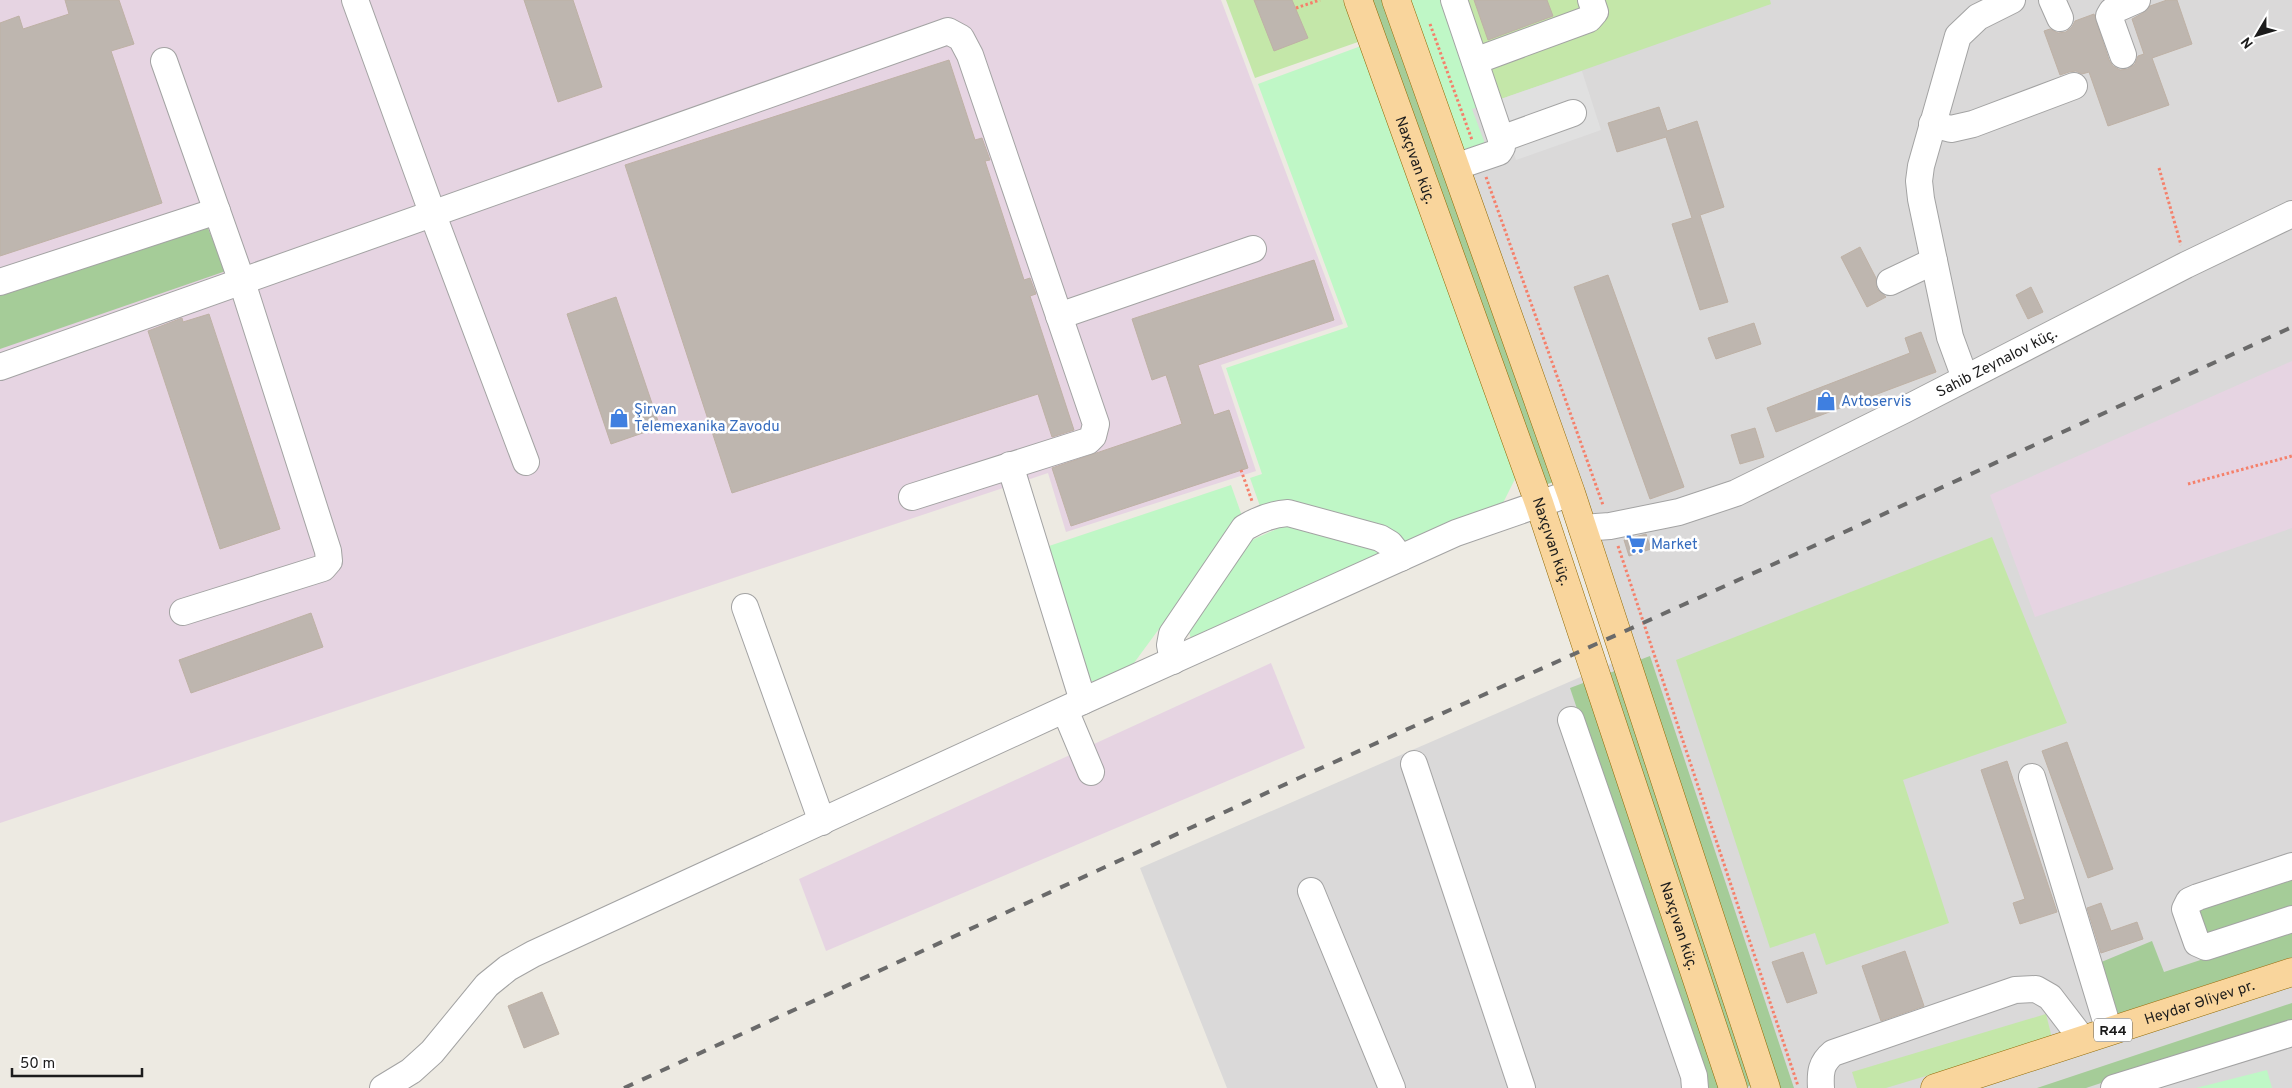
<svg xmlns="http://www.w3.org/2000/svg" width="2292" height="1088" viewBox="0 0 2292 1088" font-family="Overpass,sans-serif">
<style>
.residential{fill:#dad9d9}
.industrial{fill:#e6d4e2}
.grass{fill:#c4e7a9}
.forest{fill:#a5cc98}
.park{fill:#bff7c6}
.parking{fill:#e0e0e0}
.building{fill:#beb6af;stroke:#beb1a5}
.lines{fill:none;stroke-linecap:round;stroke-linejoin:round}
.minor-casing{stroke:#a3a3a3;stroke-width:28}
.major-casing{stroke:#906904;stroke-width:29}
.path{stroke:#f5806b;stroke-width:3;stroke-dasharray:2.5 2.5;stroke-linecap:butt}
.minor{stroke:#fff;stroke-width:26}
.major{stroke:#f9d59c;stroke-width:28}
.rail{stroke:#6a6a6a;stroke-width:4;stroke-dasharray:10 10;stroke-linecap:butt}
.labels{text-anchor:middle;stroke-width:5;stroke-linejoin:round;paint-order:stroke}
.shield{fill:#fff;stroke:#606060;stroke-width:1}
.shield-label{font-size:14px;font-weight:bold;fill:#1c1c1c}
.street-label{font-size:15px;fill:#1c1c1c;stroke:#fff}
.shop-label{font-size:15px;fill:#366cbe;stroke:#fff;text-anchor:start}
</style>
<rect width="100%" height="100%" fill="#edeae2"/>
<path class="residential" d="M 1406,0 L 2292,0 L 2292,1088 L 1227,1088 L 1140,868 L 1636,653 Z"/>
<g class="industrial">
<path d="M 0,0 L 1221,0 L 1343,324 L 1221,365 L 1256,471 L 1066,532 L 1048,473 L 0,823 Z"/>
<path d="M 2292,361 L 2292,528 L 2035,617 L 1990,495 Z"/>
<path d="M 1271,663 L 1305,748 L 826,951 L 799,879 Z"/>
</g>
<g class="grass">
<path d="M 1226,0 L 1343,0 L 1358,42 L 1255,78 Z"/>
<path d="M 1445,0 L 1770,0 L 1771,4 L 1484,105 Z"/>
<path d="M 1992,537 L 2067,723 L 1903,780 L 1949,923 L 1826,965 L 1815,933 L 1770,948 L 1676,660 Z"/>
<path d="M 2046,1014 L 2052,1038 L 1886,1088 L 1857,1088 L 1852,1072 Z"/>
</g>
<g class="forest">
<path d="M 1368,0 L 1385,0 L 1558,481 L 1544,485 Z"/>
<path d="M 207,226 L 226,271 L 0,349 L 0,293 Z"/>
<path d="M 1650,656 L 1794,1088 L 1777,1088 L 1634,662 Z"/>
<path d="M 1621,669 L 1756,1084 L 1743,1088 L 1606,674 Z"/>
<path d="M 1591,680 L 1725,1088 L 1705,1088 L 1570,688 Z"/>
<path d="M 2292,879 L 2292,909 L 2207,938 L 2196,910 Z"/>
<path d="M 2292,930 L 2292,957 L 2117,1014 L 2099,963 L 2152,941 L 2164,972 Z"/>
<path d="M 2292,1003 L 2292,1020 L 2086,1088 L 2037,1088 Z"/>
</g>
<g class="park">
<path d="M 1407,0 L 1445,0 L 1484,105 L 1472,109 L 1487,149 L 1462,156 Z"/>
<path d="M 1361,46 L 1516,477 L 1502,505 L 1402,544 L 1261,509 L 1250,478 L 1262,474 L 1226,368 L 1348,327 L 1258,84 Z"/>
<path d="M 1231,485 L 1242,516 L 1131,667 L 1095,682 L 1088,680 L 1049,546 Z"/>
<path d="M 1290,523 L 1378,547 L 1381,554 L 1191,639 L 1188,628 L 1243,544 Z"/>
<path d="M 2267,1070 L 2272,1088 L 2196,1088 Z"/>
</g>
<path class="parking" d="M 1582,71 L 1601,130 L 1516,160 L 1495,101 Z"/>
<g class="building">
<path d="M 65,0 L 119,0 L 134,44 L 111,51 L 162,203 L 0,256 L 0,23 L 19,16 L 23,29 L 69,14 Z"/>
<path d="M 524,0 L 573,0 L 602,87 L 558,102 Z"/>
<path d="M 1254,0 L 1292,0 L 1308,38 L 1274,51 Z"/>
<path d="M 1474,0 L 1547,0 L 1553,16 L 1488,40 Z"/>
<path d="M 2167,0 L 2177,0 L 2192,44 L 2152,58 L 2169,105 L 2108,126 L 2089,72 L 2082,74 L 2076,71 L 2069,72 L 2060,75 L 2044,31 L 2050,29 L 2058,33 L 2066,32 L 2072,27 L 2075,21 L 2094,14 L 2109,60 L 2113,66 L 2120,70 L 2128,69 L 2135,64 L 2138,56 L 2144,54 L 2132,19 L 2143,13 L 2150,6 Z"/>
<path d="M 949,60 L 975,140 L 982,138 L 990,160 L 985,161 L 1024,280 L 1030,278 L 1036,294 L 1030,296 L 1074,430 L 1052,437 L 1038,394 L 732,493 L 625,165 Z"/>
<path d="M 1659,107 L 1667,131 L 1697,121 L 1724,207 L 1700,215 L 1728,302 L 1700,310 L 1672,224 L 1692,218 L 1666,137 L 1617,152 L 1608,123 Z"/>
<path d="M 1860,247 L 1876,278 L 1877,289 L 1886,297 L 1867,307 L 1841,257 Z"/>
<path d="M 1314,260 L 1334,320 L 1198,365 L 1214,415 L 1229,410 L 1248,468 L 1071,526 L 1052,468 L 1182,424 L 1166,375 L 1152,380 L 1132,319 Z"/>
<path d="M 1608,275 L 1684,487 L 1650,499 L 1574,287 Z"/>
<path d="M 2031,287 L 2043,312 L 2028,319 L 2016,295 Z"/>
<path d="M 616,297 L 660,427 L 611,444 L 567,314 Z"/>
<path d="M 209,314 L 280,529 L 220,549 L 148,331 L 182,318 L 183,322 Z"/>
<path d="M 1754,323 L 1761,344 L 1716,359 L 1708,338 Z"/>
<path d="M 1921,332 L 1936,372 L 1776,432 L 1767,408 L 1910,353 L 1905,338 Z"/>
<path d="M 1755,428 L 1764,457 L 1740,464 L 1731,435 Z"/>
<path d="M 1646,534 L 1651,549 L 1629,556 L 1624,540 Z"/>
<path d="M 311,613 L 323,647 L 191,693 L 179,660 Z"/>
<path d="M 2067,742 L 2113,869 L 2088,878 L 2042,751 Z"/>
<path d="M 2007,761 L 2057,912 L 2020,924 L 2013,903 L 2025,899 L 1981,770 Z"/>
<path d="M 2101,903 L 2111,931 L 2137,922 L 2143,939 L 2101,953 L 2087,908 Z"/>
<path d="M 1905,951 L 1924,1006 L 1881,1021 L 1862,966 Z"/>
<path d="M 1803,952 L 1817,993 L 1787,1003 L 1772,962 Z"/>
<path d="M 542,992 L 559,1034 L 524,1048 L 508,1006 Z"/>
</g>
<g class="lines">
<defs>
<g id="minor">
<path d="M 355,0 L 433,215 L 526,462"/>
<path d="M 1454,0 L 1501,139 L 1502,147 L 1499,152 L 1455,167"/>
<path d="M 2052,0 L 2060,18"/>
<path d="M 2123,55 L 2109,16 L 2112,11 L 2137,0"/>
<path d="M 164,61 L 242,282 L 328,551 L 329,561 L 323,568 L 183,612"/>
<path d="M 1475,61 L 1589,19 L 1595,12 L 1591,0"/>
<path d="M 1932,124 L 1951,129 L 1973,124 L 2074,86"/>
<path d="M 1501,139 L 1573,113"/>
<path d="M 0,282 L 217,211"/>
<path d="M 1890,282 L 1934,261"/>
<path d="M 1059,316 L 1253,249"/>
<path d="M 0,367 L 948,31 L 961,38 L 970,55 L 1096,424 L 1093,436 L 1088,441 L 912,497"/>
<path d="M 1965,378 L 1950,337 L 1921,199 L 1919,181 L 1921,166 L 1958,36 L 1978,17 L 2012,0"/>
<path d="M 1010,465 L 1083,701"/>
<path id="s1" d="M 1582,528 L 1610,526 L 1679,512 L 1736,493 L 1904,410 L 2186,265 L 2292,214"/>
<path d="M 745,607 L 822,822"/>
<path d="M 1173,661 L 1170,645 L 1172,634 L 1244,528 C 1257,520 1273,514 1288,513 L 1380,538 L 1390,544 L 1401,558"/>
<path d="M 1065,710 L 1091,772"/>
<path d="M 1571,720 L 1694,1076 L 1695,1088"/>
<path d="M 1414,764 L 1522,1088"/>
<path d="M 2032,777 L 2109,1031"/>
<path d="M 2292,866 L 2198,897 L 2189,901 L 2185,909 L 2197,943 L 2206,947 L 2292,919"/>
<path d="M 1311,891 L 1392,1088"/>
<path d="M 383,1088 L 411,1071 L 432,1052 L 487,985 L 508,968 L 533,954 L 1083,701 L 1456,533 L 1571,493"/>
<path d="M 1821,1088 C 1820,1072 1821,1063 1833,1053 L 2015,990 L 2036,989 L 2050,997 L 2083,1040"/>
<path d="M 2114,1088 L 2292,1033"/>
</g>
<g id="major">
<path id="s2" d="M 1358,0 L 1539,503 L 1733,1088"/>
<path d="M 1396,0 L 1571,493 L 1766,1088"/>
<path id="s3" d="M 1935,1088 L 2292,972"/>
</g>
</defs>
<use href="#minor" class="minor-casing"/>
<use href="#major" class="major-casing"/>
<g class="path">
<path d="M 1296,8 L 1320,0"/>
<path d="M 1430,24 L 1472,140"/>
<path d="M 2159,168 L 2181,245"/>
<path d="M 1486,177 L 1603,505"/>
<path d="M 1241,470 L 1252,501"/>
<path d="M 2188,484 L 2292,456"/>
<path d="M 1618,546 L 1798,1086"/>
</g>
<use href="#minor" class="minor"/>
<use href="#major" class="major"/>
<path class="rail" d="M 624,1088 L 1299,778 L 1827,540 L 2292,327"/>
</g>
<defs>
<symbol id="shop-bare" viewBox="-9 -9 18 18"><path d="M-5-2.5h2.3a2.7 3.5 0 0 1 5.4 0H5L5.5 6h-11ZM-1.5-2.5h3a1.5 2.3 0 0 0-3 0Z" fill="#3f7fe0" stroke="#fff" stroke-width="2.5" paint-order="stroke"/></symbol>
<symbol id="supermarket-bare" viewBox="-9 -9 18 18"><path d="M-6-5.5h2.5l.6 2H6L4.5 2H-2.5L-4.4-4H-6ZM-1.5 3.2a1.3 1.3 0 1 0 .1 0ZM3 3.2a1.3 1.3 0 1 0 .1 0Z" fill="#3f7fe0" stroke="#fff" stroke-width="2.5" paint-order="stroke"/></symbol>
</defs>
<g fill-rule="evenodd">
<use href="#shop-bare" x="1812" y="387" width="28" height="28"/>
<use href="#shop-bare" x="605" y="404" width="28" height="28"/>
<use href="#supermarket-bare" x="1622" y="530" width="28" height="28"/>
</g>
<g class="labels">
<rect class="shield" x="2094" y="1018.5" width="38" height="23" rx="4"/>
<g class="shield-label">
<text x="2113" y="1035">R44</text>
</g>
<g class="street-label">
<text dy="5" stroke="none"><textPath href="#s2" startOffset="170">Naxçıvan küç.</textPath></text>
<text dy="5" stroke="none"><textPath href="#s1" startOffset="450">Sahib Zeynalov küç.</textPath></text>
<text dy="5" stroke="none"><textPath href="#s2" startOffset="575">Naxçıvan küç.</textPath></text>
<text dy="5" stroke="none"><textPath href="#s2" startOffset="980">Naxçıvan küç.</textPath></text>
<text dy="5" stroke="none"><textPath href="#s3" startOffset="278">Heydər Əliyev pr.</textPath></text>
</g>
<g class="shop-label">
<text x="1841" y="406">Avtoservis</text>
<text x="634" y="414">Şirvan<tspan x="634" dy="17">Telemexanika Zavodu</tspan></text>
<text x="1651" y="549">Market</text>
</g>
</g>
<g transform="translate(2257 35) rotate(232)" stroke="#ffffff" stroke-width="4" paint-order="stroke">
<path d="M0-4L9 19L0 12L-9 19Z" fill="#1c1c1c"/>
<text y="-8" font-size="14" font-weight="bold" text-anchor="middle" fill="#1c1c1c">N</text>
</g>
<path d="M12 1068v8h130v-8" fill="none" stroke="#1c1c1c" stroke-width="2.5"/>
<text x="20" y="1068" font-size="15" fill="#1c1c1c" stroke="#ffffff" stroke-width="4" paint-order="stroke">50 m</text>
</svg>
